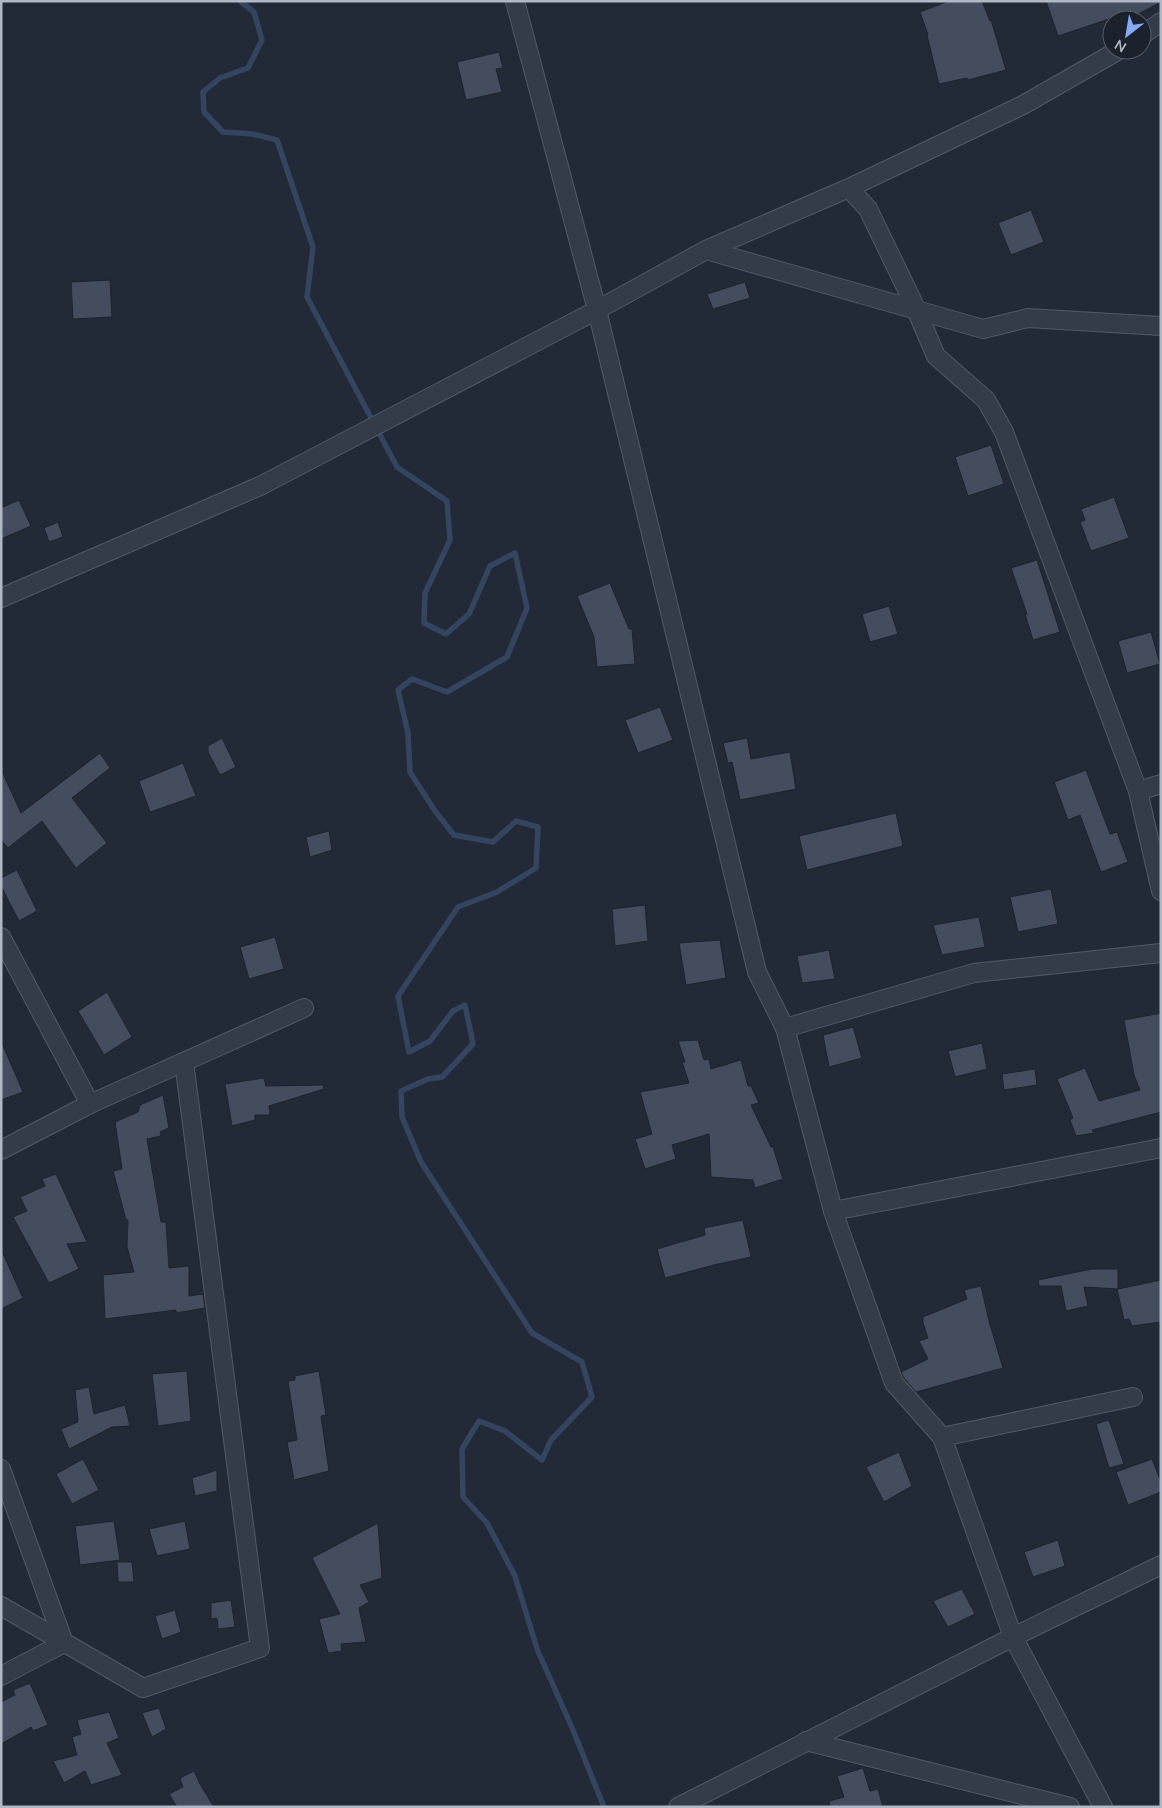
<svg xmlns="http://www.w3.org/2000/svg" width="1162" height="1808" viewBox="0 0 1162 1808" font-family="Mulish,sans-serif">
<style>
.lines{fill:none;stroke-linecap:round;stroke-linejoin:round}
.stream{stroke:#36455f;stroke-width:5.5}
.building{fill:#434d5d;stroke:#1d232f}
.minor-casing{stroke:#535a66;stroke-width:20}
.minor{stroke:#353c49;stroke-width:18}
</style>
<rect width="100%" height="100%" fill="#222a38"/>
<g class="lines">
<path class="stream" d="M 240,1 L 254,12 L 262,40 L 248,68 L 220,78 L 203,92 L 204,112 L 223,132 L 253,134 L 277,140 L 313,247 L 307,297 L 397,467 L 447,501 L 450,540 L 425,593 L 424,623 L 446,634 L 469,614 L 490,566 L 515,553 L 527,608 L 507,657 L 447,692 L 412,679 L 398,690 L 408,733 L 410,772 L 435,811 L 454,835 L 493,842 L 516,821 L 538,827 L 536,868 L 497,892 L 458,907 L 398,996 L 409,1052 L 430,1041 L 453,1011 L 465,1005 L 473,1044 L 442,1077 L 428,1079 L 401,1091 L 402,1117 L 421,1162 L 532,1333 L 582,1362 L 592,1397 L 551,1440 L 542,1460 L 505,1431 L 479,1421 L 462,1449 L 463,1497 L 487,1523 L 515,1576 L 537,1649 L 573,1730 L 604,1807"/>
</g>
<g class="building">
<path d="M 949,1 L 982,1 L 990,21 L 991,20 L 1006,70 L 968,80 L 967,78 L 939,84 L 927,35 L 928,35 L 920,12 Z"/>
<path d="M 1046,1 L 1161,1 L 1161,2 L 1127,20 L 1109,19 L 1058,36 Z"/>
<path d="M 499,52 L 503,68 L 496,69 L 502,92 L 466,100 L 457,62 Z"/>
<path d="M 1031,210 L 1044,242 L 1011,255 L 998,223 Z"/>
<path d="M 110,280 L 112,317 L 73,319 L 71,282 Z"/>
<path d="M 745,282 L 750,298 L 713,309 L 707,294 Z"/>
<path d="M 991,445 L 1004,484 L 968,496 L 955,457 Z"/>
<path d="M 1114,497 L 1129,538 L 1091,551 L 1080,522 L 1085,520 L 1081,509 Z"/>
<path d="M 19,500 L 31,526 L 1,539 L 1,508 Z"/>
<path d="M 58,522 L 63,537 L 49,542 L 44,528 Z"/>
<path d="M 1037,560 L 1060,632 L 1033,640 L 1025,614 L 1027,614 L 1011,568 Z"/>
<path d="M 610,583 L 629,629 L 632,629 L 635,664 L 597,667 L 594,637 L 577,596 Z"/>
<path d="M 889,606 L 898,634 L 870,642 L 862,614 Z"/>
<path d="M 1151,632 L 1160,664 L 1127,673 L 1118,641 Z"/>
<path d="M 660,707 L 673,740 L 638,753 L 625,720 Z"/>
<path d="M 222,738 L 236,767 L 220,775 L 208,752 L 208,746 Z"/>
<path d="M 747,738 L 751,759 L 790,752 L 796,789 L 740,800 L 732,762 L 728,763 L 723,743 Z"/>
<path d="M 100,753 L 110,768 L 72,798 L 107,843 L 76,868 L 42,821 L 8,848 L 1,840 L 1,769 L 21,813 Z"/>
<path d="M 183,763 L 196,796 L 150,812 L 139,781 Z"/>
<path d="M 1086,770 L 1110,834 L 1117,832 L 1128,862 L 1101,872 L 1080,815 L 1068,820 L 1054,782 Z"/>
<path d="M 896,813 L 903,846 L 807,870 L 799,836 Z"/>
<path d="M 329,831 L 332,850 L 310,857 L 306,837 Z"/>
<path d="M 17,870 L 37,911 L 19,921 L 1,886 L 1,878 Z"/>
<path d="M 1051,889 L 1058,924 L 1018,932 L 1010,897 Z"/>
<path d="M 645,905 L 648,941 L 615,946 L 612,909 Z"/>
<path d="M 979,917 L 985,947 L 942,955 L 933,925 Z"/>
<path d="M 275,937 L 284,969 L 249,979 L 240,947 Z"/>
<path d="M 720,940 L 726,978 L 686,985 L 679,943 Z"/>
<path d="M 829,950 L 835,979 L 802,983 L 797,956 Z"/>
<path d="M 107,992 L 132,1037 L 104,1055 L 78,1011 Z"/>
<path d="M 1161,1013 L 1161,1112 L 1092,1130 L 1094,1133 L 1076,1136 L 1070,1120 L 1073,1118 L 1057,1079 L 1085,1068 L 1099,1101 L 1140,1090 L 1134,1075 L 1124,1020 Z"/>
<path d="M 853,1027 L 862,1058 L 829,1067 L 823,1035 Z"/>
<path d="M 698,1040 L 704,1060 L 709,1059 L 711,1069 L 741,1060 L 748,1086 L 751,1086 L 759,1103 L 751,1105 L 771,1147 L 773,1147 L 783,1179 L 755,1188 L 753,1180 L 711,1177 L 709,1134 L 672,1145 L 676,1159 L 645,1169 L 635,1139 L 652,1134 L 640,1092 L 689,1083 L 682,1062 L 685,1062 L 678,1041 Z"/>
<path d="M 1,1041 L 23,1092 L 1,1100 Z"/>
<path d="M 982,1043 L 987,1069 L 955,1077 L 948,1051 Z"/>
<path d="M 1035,1069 L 1037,1085 L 1004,1090 L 1002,1074 Z"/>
<path d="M 264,1078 L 266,1086 L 323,1085 L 324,1089 L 269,1106 L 270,1115 L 255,1115 L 255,1120 L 232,1126 L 225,1084 Z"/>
<path d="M 163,1095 L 169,1128 L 160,1132 L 161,1136 L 147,1139 L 161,1222 L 166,1222 L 169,1268 L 189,1266 L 189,1296 L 203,1294 L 205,1308 L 176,1313 L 176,1310 L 105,1319 L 103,1275 L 134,1272 L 127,1247 L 128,1220 L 126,1220 L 113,1171 L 122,1169 L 115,1122 L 138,1112 L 140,1105 Z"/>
<path d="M 56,1174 L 87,1242 L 67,1244 L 79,1269 L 49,1283 L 13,1217 L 27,1211 L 20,1197 L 45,1186 L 42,1179 Z"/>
<path d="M 743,1220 L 751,1257 L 714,1265 L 665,1278 L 657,1249 L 705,1235 L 704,1228 Z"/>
<path d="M 1,1249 L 23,1298 L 1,1309 Z"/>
<path d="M 1092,1269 L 1118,1269 L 1118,1289 L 1161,1280 L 1161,1322 L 1132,1326 L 1129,1319 L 1124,1320 L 1117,1289 L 1118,1289 L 1084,1287 L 1088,1306 L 1066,1311 L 1061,1286 L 1039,1286 L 1038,1280 Z"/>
<path d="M 981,1286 L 989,1321 L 1003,1368 L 916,1392 L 903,1377 L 901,1372 L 928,1359 L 919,1341 L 928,1338 L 923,1323 L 923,1317 L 967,1299 L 964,1290 Z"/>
<path d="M 187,1371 L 191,1421 L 158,1426 L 152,1374 Z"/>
<path d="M 319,1371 L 326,1415 L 321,1416 L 329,1471 L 294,1480 L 287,1442 L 297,1440 L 288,1381 L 295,1380 L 295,1376 Z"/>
<path d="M 89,1387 L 94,1414 L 125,1405 L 130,1426 L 112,1427 L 69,1449 L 61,1429 L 78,1422 L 75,1390 Z"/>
<path d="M 1109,1420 L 1124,1464 L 1109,1468 L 1096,1424 Z"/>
<path d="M 899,1452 L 912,1486 L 884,1502 L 866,1467 Z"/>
<path d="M 83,1459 L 99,1490 L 72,1504 L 56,1474 Z"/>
<path d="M 1152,1459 L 1161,1482 L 1161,1492 L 1128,1505 L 1116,1472 Z"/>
<path d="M 217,1470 L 217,1491 L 195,1496 L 192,1478 Z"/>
<path d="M 114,1521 L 120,1560 L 80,1565 L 75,1526 Z"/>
<path d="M 185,1521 L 190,1549 L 157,1556 L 149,1529 Z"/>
<path d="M 378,1523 L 382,1578 L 360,1585 L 369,1602 L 359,1608 L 366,1642 L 341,1644 L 342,1651 L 328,1653 L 319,1619 L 340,1614 L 312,1558 Z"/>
<path d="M 1058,1540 L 1065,1566 L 1033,1577 L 1024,1552 Z"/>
<path d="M 117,1562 L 132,1562 L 134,1582 L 118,1582 Z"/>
<path d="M 962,1589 L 975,1614 L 948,1627 L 933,1601 Z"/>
<path d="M 231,1600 L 235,1627 L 218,1629 L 217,1618 L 211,1619 L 211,1603 Z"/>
<path d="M 175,1610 L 181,1632 L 162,1639 L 155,1616 Z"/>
<path d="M 30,1683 L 48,1725 L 33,1731 L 31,1727 L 1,1744 L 1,1702 L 15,1695 L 13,1690 Z"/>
<path d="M 159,1708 L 166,1729 L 152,1737 L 142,1713 Z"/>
<path d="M 109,1712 L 119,1738 L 107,1743 L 122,1775 L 91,1785 L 85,1771 L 64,1783 L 53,1761 L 77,1755 L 72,1737 L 81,1734 L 77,1720 Z"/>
<path d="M 863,1768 L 870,1791 L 878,1789 L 883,1807 L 830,1807 L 829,1801 L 844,1797 L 837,1776 Z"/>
<path d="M 194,1771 L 200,1784 L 214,1807 L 177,1807 L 169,1794 L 183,1787 L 180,1778 Z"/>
</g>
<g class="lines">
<defs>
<g id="minor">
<path d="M 515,1 L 597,310 L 757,972 L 785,1028 L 833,1211 L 894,1383 L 942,1437 L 1013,1637 L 1103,1807"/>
<path d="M 1142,35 L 1161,22"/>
<path d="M 849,188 L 868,209 L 911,298 L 936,356 L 986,400 L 1004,432 L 1138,791 L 1161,891"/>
<path d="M 706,250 L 983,329 L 1028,318 L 1161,326"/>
<path d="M 1,598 L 260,486 L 597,310 L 706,250 L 849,188 L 1023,105 L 1119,50"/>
<path d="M 1138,791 L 1161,784"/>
<path d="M 1,937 L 90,1104"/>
<path d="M 785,1028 L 974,973 L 1161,953"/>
<path d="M 1,1150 L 90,1104 L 304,1008"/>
<path d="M 833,1211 L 1161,1148"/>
<path d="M 942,1437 L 1133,1397"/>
<path d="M 1,1469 L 64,1643 L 1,1676"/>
<path d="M 1,1606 L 143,1688 L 260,1648 L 184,1062"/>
<path d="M 806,1741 L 1070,1807"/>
<path d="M 678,1807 L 1013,1637 L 1161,1565"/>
</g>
</defs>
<use href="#minor" class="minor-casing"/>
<use href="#minor" class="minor"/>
</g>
<rect width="1162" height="1808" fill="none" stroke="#b0b7c5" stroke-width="5"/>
<g transform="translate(1127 35) rotate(211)"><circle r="24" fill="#1b212d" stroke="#575d6a"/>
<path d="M0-4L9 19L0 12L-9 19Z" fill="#86aaf4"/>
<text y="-8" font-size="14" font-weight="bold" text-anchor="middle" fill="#b0b7c5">N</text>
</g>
</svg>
